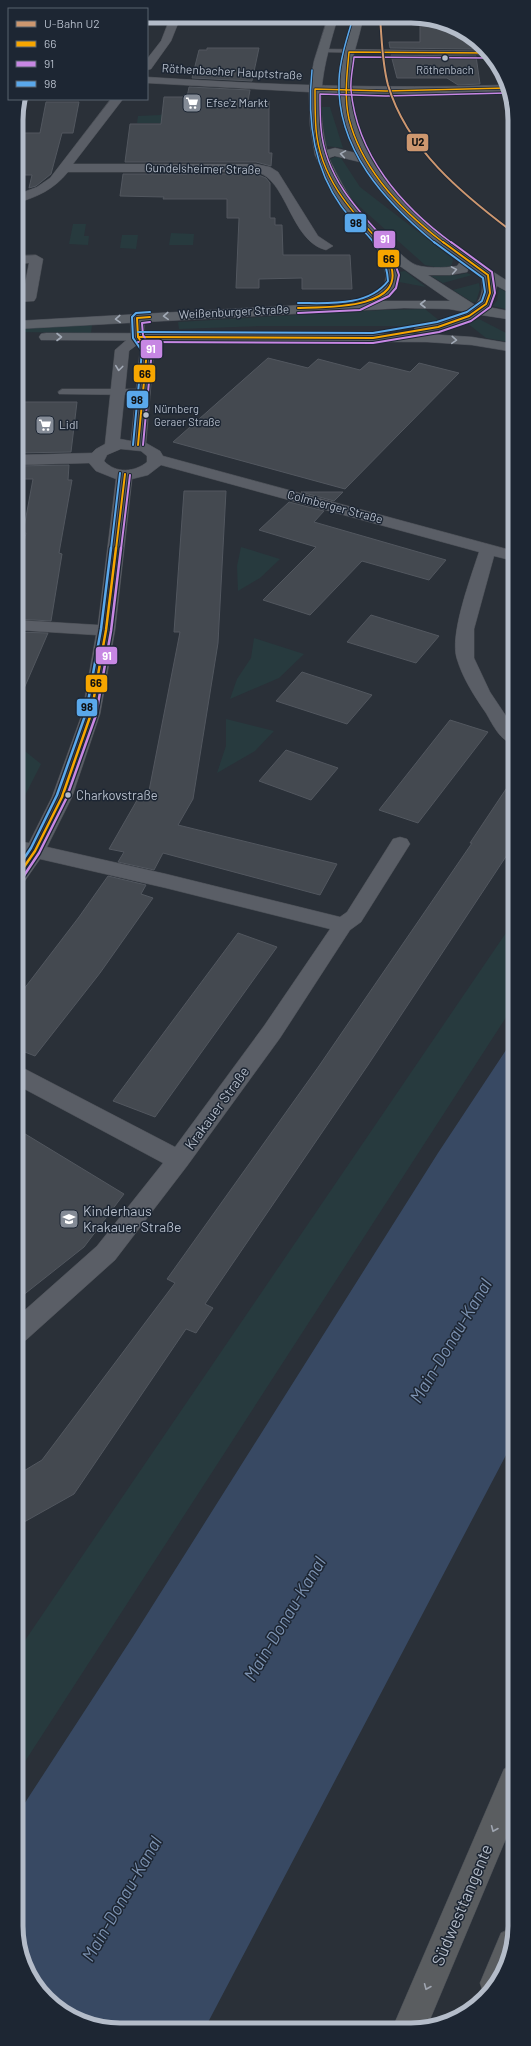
<svg xmlns="http://www.w3.org/2000/svg" width="531" height="2046" viewBox="0 0 531 2046" font-family="Barlow,sans-serif">
<style>
.green{fill:#273a3e}
.water{fill:#384963}
.building{fill:#444950;stroke:#52575f}
.lines{fill:none;stroke-linecap:round;stroke-linejoin:round}
.lane-casing{stroke:#484c53;stroke-width:1}
.street-casing{stroke:#484c53;stroke-width:1}
.primary-casing{stroke:#484c55;stroke-width:1}
.highway-casing{stroke:#474c53;stroke-width:1}
.lane{fill:#5a5e66;fill-rule:evenodd}
.street{fill:#5a5e66;fill-rule:evenodd}
.primary{fill:#5c6168;fill-rule:evenodd}
.highway{fill:#5a5d60;fill-rule:evenodd}
.bus-1-far2-casing{stroke:#1d2633;stroke-width:3}
.bus-1-far1-casing{stroke:#1d2633;stroke-width:4}
.bus-1-casing{stroke:#1d2633;stroke-width:5}
.bus-2-far2-casing{stroke:#1d2633;stroke-width:3}
.bus-2-far1-casing{stroke:#1d2633;stroke-width:4}
.bus-2-casing{stroke:#1d2633;stroke-width:5}
.bus-3-far2-casing{stroke:#1d2633;stroke-width:3}
.bus-3-far1-casing{stroke:#1d2633;stroke-width:4}
.bus-3-casing{stroke:#1d2633;stroke-width:5}
.bus-1-far2{stroke:#f7a600;stroke-width:1.5}
.bus-1-far1{stroke:#f7a600;stroke-width:2}
.bus-1{stroke:#f7a600;stroke-width:2.5}
.bus-2-far2{stroke:#c787e3;stroke-width:1.5}
.bus-2-far1{stroke:#c787e3;stroke-width:2}
.bus-2{stroke:#c787e3;stroke-width:2.5}
.bus-3-far2{stroke:#5aa8eb;stroke-width:1.5}
.bus-3-far1{stroke:#5aa8eb;stroke-width:2}
.bus-3{stroke:#5aa8eb;stroke-width:2.5}
.metro-1-casing{stroke:#1d2633;stroke-width:3.5}
.metro-1{stroke:#cd976f;stroke-width:2}
.oneway{stroke:#a2aab6}
.oneway2{stroke:#a2a9b5}
.oneway3{stroke:#9ea4af}
.bus-dot{fill:#b4bcc9;stroke:#1d2633;stroke-width:1.5}
.labels{text-anchor:middle;stroke-width:3;stroke-linejoin:round;paint-order:stroke}
.far-bus-label{font-size:11px;fill:#b4bcc9;stroke:#1d2633}
.far-street-label{font-size:12px;fill:#b4bcc9;stroke:#1d2633}
.far-poi-label{font-size:12px;fill:#b4bcc9;stroke:#1d2633;text-anchor:start}
.bus-label{font-size:13px;fill:#b4bcc9;stroke:#1d2633;text-anchor:start}
.street-label{font-size:14px;fill:#b4bcc9;stroke:#1d2633}
.poi-label{font-size:14px;fill:#b4bcc9;stroke:#1d2633;text-anchor:start}
.near-street-label{font-size:17px;fill:#b4bcc9;stroke:#1d2633}
.near-water-label{font-size:18px;font-style:italic;fill:#7c92b1;stroke:#1d2633}
.rim{fill:none;stroke:#b4bcc9;stroke-width:5}
.line-badge{stroke:#1d2633;stroke-width:1.5}
.badge-label{font-size:11px;text-anchor:middle;font-weight:bold;fill:#fff}
.pale-badge-label{font-size:11px;text-anchor:middle;font-weight:bold;fill:#111}
</style>
<rect width="100%" height="100%" fill="#2a3038"/>
<g class="green">
<path d="M 321,107 L 330,107 L 343,148 L 326,146 Z"/>
<path d="M 168,112 L 180,123 L 137,123 L 138,116 L 160,115 Z"/>
<path d="M 335,157 L 341,158 L 360,187 L 452,258 L 453,261 L 451,266 L 440,268 L 425,265 L 359,206 L 346,192 L 330,159 Z"/>
<path d="M 73,224 L 86,224 L 84,236 L 89,236 L 88,245 L 69,244 Z"/>
<path d="M 171,233 L 194,234 L 193,245 L 169,245 Z"/>
<path d="M 122,235 L 138,235 L 136,249 L 120,248 Z"/>
<path d="M 405,271 L 426,287 L 399,282 L 399,272 Z"/>
<path d="M 467,273 L 472,275 L 443,283 L 431,276 L 458,275 Z"/>
<path d="M 479,283 L 480,289 L 476,302 L 472,302 L 453,290 Z"/>
<path d="M 499,288 L 514,297 L 514,311 L 492,306 L 497,301 Z"/>
<path d="M 425,309 L 440,321 L 415,326 L 260,326 L 179,329 L 178,322 L 384,310 Z"/>
<path d="M 479,319 L 514,337 L 514,343 L 486,338 L 467,323 Z"/>
<path d="M 92,325 L 91,333 L 16,332 L 16,328 Z"/>
<path d="M 241,547 L 280,559 L 260,578 L 238,591 L 237,566 Z"/>
<path d="M 254,638 L 304,654 L 279,678 L 230,699 L 237,679 L 251,658 Z"/>
<path d="M 226,719 L 274,731 L 255,751 L 217,773 L 226,746 Z"/>
<path d="M 16,744 L 41,764 L 16,813 Z"/>
<path d="M 514,921 L 514,1005 L 17,1774 L 17,1652 Z"/>
</g>
<path class="water" d="M 514,1038 L 515,1438 L 205,2028 L 99,2028 L 46,1999 L 27,1972 L 17,1940 L 17,1815 L 134,1635 L 438,1153 Z"/>
<g class="building">
<path d="M 420,18 L 432,18 L 463,30 L 469,35 L 474,49 L 390,48 L 389,42 L 420,42 Z"/>
<path d="M 207,48 L 259,48 L 252,81 L 192,78 L 199,50 L 207,50 Z"/>
<path d="M 391,55 L 476,56 L 480,84 L 458,85 L 447,78 L 397,78 Z"/>
<path d="M 189,87 L 250,90 L 248,101 L 269,101 L 269,153 L 272,153 L 271,166 L 256,162 L 125,162 L 130,124 L 161,124 L 164,97 L 187,97 Z"/>
<path d="M 46,102 L 79,102 L 73,133 L 62,133 L 51,174 L 36,186 L 29,188 L 32,175 L 16,175 L 16,150 L 21,133 L 40,133 Z"/>
<path d="M 123,174 L 256,174 L 266,178 L 270,183 L 270,218 L 275,218 L 275,225 L 282,225 L 283,255 L 350,255 L 352,289 L 302,289 L 302,278 L 259,279 L 259,288 L 236,288 L 239,218 L 227,218 L 227,199 L 163,199 L 164,197 L 120,196 Z"/>
<path d="M 268,358 L 308,368 L 318,359 L 360,370 L 369,362 L 410,372 L 419,363 L 459,373 L 345,489 L 173,442 Z"/>
<path d="M 16,402 L 77,402 L 71,452 L 16,453 Z"/>
<path d="M 69,465 L 68,480 L 72,480 L 59,553 L 62,554 L 51,621 L 16,619 L 16,580 L 26,533 L 23,533 L 33,479 L 16,479 L 16,466 Z"/>
<path d="M 184,491 L 226,491 L 218,643 L 193,799 L 178,825 L 337,864 L 320,895 L 163,853 L 154,870 L 118,862 L 124,852 L 109,849 L 140,795 L 148,796 L 180,632 L 174,632 Z"/>
<path d="M 301,492 L 343,492 L 334,501 Z"/>
<path d="M 289,502 L 324,511 L 314,522 L 446,560 L 429,580 L 362,561 L 310,615 L 263,600 L 316,547 L 259,530 Z"/>
<path d="M 371,615 L 439,636 L 416,663 L 347,642 Z"/>
<path d="M 16,632 L 48,633 L 16,707 Z"/>
<path d="M 302,672 L 348,687 L 372,695 L 347,724 L 276,701 Z"/>
<path d="M 450,720 L 488,732 L 418,823 L 379,810 Z"/>
<path d="M 286,750 L 338,768 L 311,800 L 259,781 Z"/>
<path d="M 514,777 L 514,857 L 507,855 L 368,1065 L 205,1304 L 213,1308 L 196,1333 L 186,1329 L 74,1494 L 17,1526 L 17,1475 L 42,1460 L 175,1283 L 167,1279 L 319,1066 L 472,843 L 470,843 Z"/>
<path d="M 108,876 L 146,885 L 141,894 L 153,898 L 100,973 L 35,1056 L 17,1049 L 17,998 L 79,917 Z"/>
<path d="M 238,933 L 277,947 L 155,1117 L 113,1101 Z"/>
<path d="M 17,1129 L 124,1194 L 84,1247 L 17,1300 Z"/>
</g>
<g class="lines">
<defs>
<g id="lane">
<path d="M 323,49 L 489,51 L 491,55 L 321,52 L 320,51 Z"/>
<path d="M 62,389 L 142,389 L 146,392 L 142,395 L 59,394 L 58,392 Z"/>
</g>
<g id="street">
<path d="M 171,16 L 181,16 L 171,41 L 151,69 L 147,70 L 147,59 L 161,41 Z"/>
<path d="M 147,77 C 266,85 385,89 504,85 L 507,91 L 416,94 L 326,93 L 147,83 Z"/>
<path d="M 111,99 L 123,99 L 73,164 L 256,164 L 270,167 L 278,172 L 318,236 L 333,246 L 326,250 C 290,241 287,178 256,172 L 68,172 C 54,189 38,197 16,203 L 16,195 L 37,187 L 50,178 Z"/>
<path d="M 36,255 L 43,259 L 36,298 L 34,301 L 16,302 L 16,294 L 23,294 L 29,263 L 16,264 L 16,256 Z"/>
<path d="M 137,314 L 142,315 L 144,318 L 145,337 L 154,350 L 146,443 L 160,451 L 163,456 L 514,551 L 514,561 L 494,556 L 474,629 L 474,658 L 490,692 L 514,728 L 514,744 C 500,741 493,725 486,713 C 475,697 463,679 457,659 C 449,635 471,577 479,552 L 161,465 L 148,475 L 132,479 L 115,630 L 100,714 L 72,797 L 47,847 L 166,874 L 340,917 L 347,912 L 393,839 L 400,837 L 407,839 L 410,844 L 361,922 L 350,930 L 280,1038 L 187,1166 L 115,1260 L 26,1340 L 17,1343 L 17,1317 L 97,1246 L 163,1163 L 17,1085 L 17,1067 L 25,1069 L 175,1147 L 264,1026 L 330,929 L 166,888 L 40,859 L 24,882 L 17,884 L 17,863 L 22,855 L 16,854 L 16,841 L 29,843 L 52,797 L 82,714 L 96,635 L 16,630 L 16,620 L 98,625 L 116,479 L 96,471 L 89,463 L 16,465 L 16,455 L 92,453 L 96,449 L 105,444 L 115,350 L 131,336 L 130,318 L 132,315 ZM 137,345 L 140,350 L 131,441 L 120,439 L 129,351 ZM 121,449 L 141,451 L 147,456 L 147,462 C 135,472 116,474 104,461 L 107,455 Z"/>
</g>
<g id="primary">
<path d="M 328,17 L 338,17 C 323,67 315,98 327,150 L 335,148 L 356,153 C 333,98 335,74 353,18 L 363,18 C 359,42 347,66 350,92 C 358,184 443,241 514,285 L 514,295 L 497,286 L 494,299 L 488,307 L 514,312 L 514,320 L 481,315 L 463,324 L 421,333 L 416,332 L 414,329 L 416,326 L 443,321 L 466,312 L 449,309 L 404,308 L 16,329 L 16,321 L 356,302 L 384,286 L 386,276 L 379,249 L 350,217 L 331,189 L 315,155 L 310,125 L 309,88 L 314,61 ZM 335,156 L 360,162 C 387,202 420,235 460,262 L 457,266 C 446,268 421,269 412,263 C 406,259 401,254 395,249 C 364,222 347,196 329,158 ZM 397,264 L 450,301 L 380,301 C 397,293 403,283 397,264 ZM 469,268 L 481,276 C 483,288 483,296 475,305 L 428,275 L 450,275 L 467,272 Z"/>
<path d="M 46,333 L 427,334 L 472,337 L 514,344 L 514,352 L 472,345 L 427,342 L 41,340 L 39,337 L 41,334 Z"/>
</g>
<g id="highway">
<path d="M 515,1765 L 515,1817 L 426,2029 L 392,2029 L 504,1769 Z"/>
<path d="M 512,1928 L 515,1929 L 515,1933 L 507,1966 L 488,1996 L 484,1995 L 480,1983 L 501,1933 Z"/>
</g>
</defs>
<use href="#lane" class="lane-casing"/>
<use href="#street" class="street-casing"/>
<use href="#primary" class="primary-casing"/>
<use href="#highway" class="highway-casing"/>
<use href="#lane" class="lane"/>
<use href="#street" class="street"/>
<use href="#primary" class="primary"/>
<use href="#highway" class="highway"/>
<defs>
<g id="bus-1-far2">
<path d="M 381,243 C 350,210 320,177 316,129 C 315,116 315,102 315,89 L 386,91 L 506,88"/>
<path d="M 444,243 C 403,212 362,170 349,119 C 344,97 347,74 349,52 L 490,53"/>
</g>
<g id="bus-1-far1">
<path d="M 298,308 C 324,307 405,310 391,266 C 388,257 386,249 380,242"/>
<path d="M 138,337 L 373,338 L 438,327 L 469,316 L 486,304 L 490,293 L 488,275 L 443,242"/>
<path d="M 138,445 L 147,350 L 138,337 L 137,318 L 150,317"/>
<path d="M 116,549 L 125,474"/>
</g>
<path id="bus-1" d="M 17,877 L 35,851 L 62,797 L 91,714 L 106,630 L 116,548"/>
<g id="bus-2-far2">
<path d="M 388,243 C 356,209 325,176 321,128 C 320,117 320,105 320,94 L 386,96 L 506,93"/>
<path d="M 452,243 C 401,206 357,155 351,90 C 350,79 353,68 354,57 L 490,58"/>
</g>
<g id="bus-2-far1">
<path d="M 298,313 L 360,310 L 389,296 L 396,288 L 399,275 L 387,242"/>
<path d="M 138,342 L 373,343 L 439,332 L 471,321 L 490,307 L 495,293 L 492,272 L 451,242"/>
<path d="M 143,445 L 152,350 L 143,335 L 142,323 L 150,322"/>
<path d="M 121,549 L 130,475"/>
</g>
<path id="bus-2" d="M 21,880 L 39,853 L 66,799 L 96,715 L 111,631 L 121,548"/>
<g id="bus-3-far2">
<path d="M 353,18 C 347,38 340,59 339,80 C 336,149 385,202 435,243"/>
<path d="M 312,70 C 307,118 312,165 341,206 C 350,219 364,229 374,243"/>
</g>
<g id="bus-3-far1">
<path d="M 298,303 C 328,303 368,307 388,281 C 387,266 383,254 373,242"/>
<path d="M 138,332 L 373,333 L 437,322 L 467,312 L 482,301 L 485,292 L 483,278 L 434,242"/>
<path d="M 133,445 L 142,351 L 133,338 L 132,317 L 136,313 L 150,312"/>
<path d="M 111,549 L 120,473"/>
</g>
<path id="bus-3" d="M 17,869 L 31,848 L 57,795 L 86,713 L 101,629 L 111,548"/>
</defs>
<use href="#bus-1-far2" class="bus-1-far2-casing"/>
<use href="#bus-1-far1" class="bus-1-far1-casing"/>
<use href="#bus-1" class="bus-1-casing"/>
<use href="#bus-2-far2" class="bus-2-far2-casing"/>
<use href="#bus-2-far1" class="bus-2-far1-casing"/>
<use href="#bus-2" class="bus-2-casing"/>
<use href="#bus-3-far2" class="bus-3-far2-casing"/>
<use href="#bus-3-far1" class="bus-3-far1-casing"/>
<use href="#bus-3" class="bus-3-casing"/>
<use href="#bus-1-far2" class="bus-1-far2"/>
<use href="#bus-1-far1" class="bus-1-far1"/>
<use href="#bus-1" class="bus-1"/>
<use href="#bus-2-far2" class="bus-2-far2"/>
<use href="#bus-2-far1" class="bus-2-far1"/>
<use href="#bus-2" class="bus-2"/>
<use href="#bus-3-far2" class="bus-3-far2"/>
<use href="#bus-3-far1" class="bus-3-far1"/>
<use href="#bus-3" class="bus-3"/>
<defs>
<path id="metro-1" d="M 380,18 C 382,40 382,63 388,85 C 407,149 462,194 514,233"/>
</defs>
<use href="#metro-1" class="metro-1-casing"/>
<use href="#metro-1" class="metro-1"/>
</g>
<defs><path id="oneway-chevron" d="M-2-3.5L2.5 0L-2 3.5" fill="none" stroke-width="1.6" stroke-linecap="round" stroke-linejoin="round"/></defs>
<g class="oneway">
<use href="#oneway-chevron" transform="translate(343 154) rotate(-171)"/>
<use href="#oneway-chevron" transform="translate(454 270) rotate(-10)"/>
<use href="#oneway-chevron" transform="translate(423 304) rotate(-180)"/>
<use href="#oneway-chevron" transform="translate(166 316) rotate(177)"/>
<use href="#oneway-chevron" transform="translate(118 319) rotate(177)"/>
<use href="#oneway-chevron" transform="translate(59 337)"/>
<use href="#oneway-chevron" transform="translate(454 340) rotate(4)"/>
</g>
<use class="oneway2" href="#oneway-chevron" transform="translate(119 368) rotate(97)"/>
<g class="oneway3">
<use href="#oneway-chevron" transform="translate(494 1829) rotate(113)"/>
<use href="#oneway-chevron" transform="translate(427 1987) rotate(113)"/>
</g>
<defs>
<symbol id="supermarket-square" viewBox="-11 -11 22 22"><rect x="-9" y="-9" width="18" height="18" rx="4" fill="#848b96" stroke="#1d2633"/><path d="M-6-5.5h2.5l.6 2H6L4.5 2H-2.5L-4.4-4H-6ZM-1.5 3.2a1.3 1.3 0 1 0 .1 0ZM3 3.2a1.3 1.3 0 1 0 .1 0Z" fill="#fff"/></symbol>
<symbol id="school-square" viewBox="-11 -11 22 22"><rect x="-9" y="-9" width="18" height="18" rx="4" fill="#848b96" stroke="#1d2633"/><path d="M0-5L7-2L0 1L-7-2ZM-4 1L0 2.5L4 1V4Q0 6-4 4Z" fill="#fff"/></symbol>
</defs>
<g fill-rule="evenodd">
<use href="#supermarket-square" x="181" y="92" width="22" height="22"/>
<use href="#supermarket-square" x="34" y="414" width="22" height="22"/>
<use href="#school-square" x="58" y="1208" width="22" height="22"/>
</g>
<g class="bus-dot">
<circle cx="445" cy="58" r="3.5"/>
<circle cx="146" cy="415" r="3.5"/>
<circle cx="68" cy="795" r="3.5"/>
</g>
<g class="labels">
<g class="far-bus-label">
<text x="445" y="74">Röthenbach</text>
<text x="154" y="413" text-anchor="start">Nürnberg<tspan x="154" dy="13">Geraer Straße</tspan></text>
</g>
<g class="far-street-label">
<text transform="translate(232 72) rotate(3)" y="4">Röthenbacher Hauptstraße</text>
<text transform="translate(203 169) rotate(1)" y="4">Gundelsheimer Straße</text>
<text transform="translate(234 312) rotate(-3)" y="4">Weißenburger Straße</text>
<text transform="translate(335 507) rotate(15)" y="4">Colmberger Straße</text>
</g>
<g class="far-poi-label">
<text x="206" y="107">Efse'z Markt</text>
<text x="59" y="429">Lidl</text>
</g>
<g class="bus-label">
<text x="76" y="800">Charkovstraße</text>
</g>
<g class="street-label">
<text transform="translate(217 1108) rotate(-54)" y="5">Krakauer Straße</text>
</g>
<g class="poi-label">
<text x="83" y="1216">Kinderhaus<tspan x="83" dy="16">Krakauer Straße</tspan></text>
</g>
<g class="near-street-label">
<text transform="translate(462 1905) rotate(-67)" y="6">Südwesttangente</text>
</g>
<g class="near-water-label">
<text transform="translate(451 1341) rotate(-59)" y="6">Main-Donau-Kanal</text>
<text transform="translate(285 1619) rotate(-59)" y="6">Main-Donau-Kanal</text>
<text transform="translate(122 1899) rotate(-60)" y="6">Main-Donau-Kanal</text>
</g>
</g>
<path d="M0 0H531V2046H0ZM120 23H411A97 97 0 0 1 508 120V1926A97 97 0 0 1 411 2023H120A97 97 0 0 1 23 1926V120A97 97 0 0 1 120 23Z" fill="#1d2633" fill-rule="evenodd"/>
<path class="rim" d="M120 23H411A97 97 0 0 1 508 120V1926A97 97 0 0 1 411 2023H120A97 97 0 0 1 23 1926V120A97 97 0 0 1 120 23Z"/>
<g class="line-badge">
<rect x="406" y="133" width="23" height="19" rx="4" fill="#cd976f"/>
<rect x="344" y="213" width="23" height="20" rx="4" fill="#5aa8eb"/>
<rect x="373" y="230" width="23" height="19" rx="4" fill="#c787e3"/>
<rect x="377" y="249" width="23" height="19" rx="4" fill="#f7a600"/>
<rect x="140" y="339" width="23" height="20" rx="4" fill="#c787e3"/>
<rect x="133" y="364" width="23" height="19" rx="4" fill="#f7a600"/>
<rect x="126" y="390" width="23" height="19" rx="4" fill="#5aa8eb"/>
<rect x="95" y="646" width="23" height="19" rx="4" fill="#c787e3"/>
<rect x="85" y="674" width="23" height="19" rx="4" fill="#f7a600"/>
<rect x="76" y="698" width="22" height="19" rx="4" fill="#5aa8eb"/>
</g>
<g class="badge-label">
<text x="385" y="243">91</text>
<text x="151" y="353">91</text>
<text x="107" y="660">91</text>
</g>
<g class="pale-badge-label">
<text x="418" y="146">U2</text>
<text x="356" y="227">98</text>
<text x="389" y="263">66</text>
<text x="145" y="378">66</text>
<text x="137" y="404">98</text>
<text x="96" y="687">66</text>
<text x="87" y="711">98</text>
</g>
<rect x="8" y="8" width="140" height="92" fill="#1d2633" stroke="#59626f"/>
<rect x="16" y="21" width="20" height="6" fill="#cd976f" stroke="#59626f"/>
<text x="44" y="28" font-size="12" fill="#b4bcc9">U-Bahn U2</text>
<rect x="16" y="41" width="20" height="6" fill="#f7a600" stroke="#59626f"/>
<text x="44" y="48" font-size="12" fill="#b4bcc9">66</text>
<rect x="16" y="61" width="20" height="6" fill="#c787e3" stroke="#59626f"/>
<text x="44" y="68" font-size="12" fill="#b4bcc9">91</text>
<rect x="16" y="81" width="20" height="6" fill="#5aa8eb" stroke="#59626f"/>
<text x="44" y="88" font-size="12" fill="#b4bcc9">98</text>
</svg>
